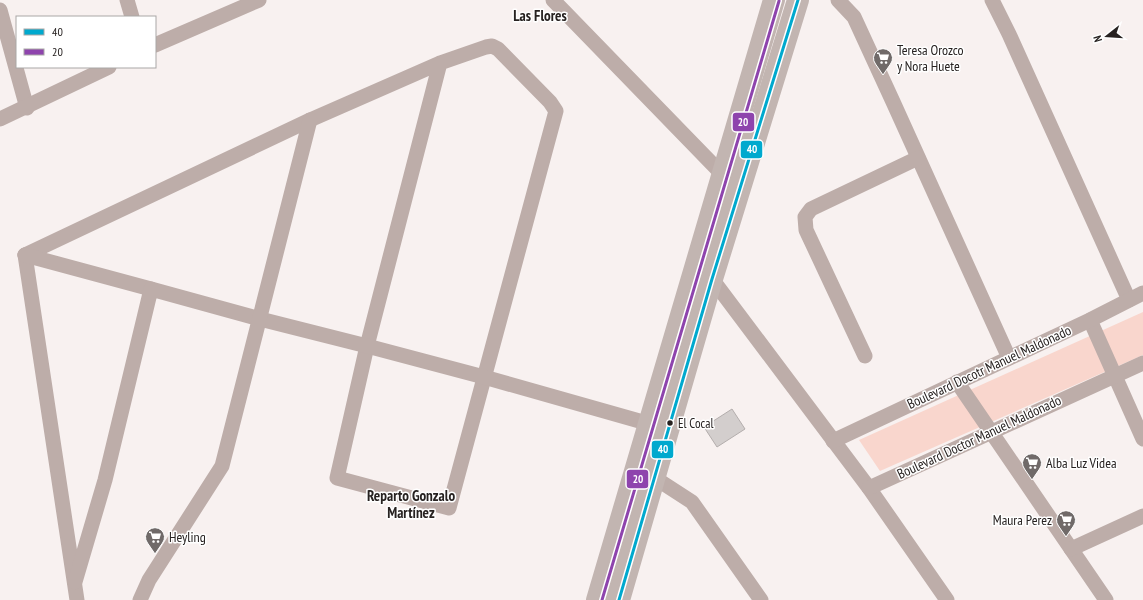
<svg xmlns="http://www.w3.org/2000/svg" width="1143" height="600" viewBox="0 0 1143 600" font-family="'PT Sans Narrow',sans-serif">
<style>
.green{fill:#f9d6cd}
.building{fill:#d3cecd;stroke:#b4aead}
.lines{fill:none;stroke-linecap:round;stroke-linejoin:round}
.street{stroke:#bdada9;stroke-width:15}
.highway{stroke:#c2b5b1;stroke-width:22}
.bus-1-casing{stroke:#fff;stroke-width:6}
.bus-2-casing{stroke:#fff;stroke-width:6}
.bus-1{stroke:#00a9ce;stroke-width:3}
.bus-2{stroke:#8e44ad;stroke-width:3}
.bus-dot{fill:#272221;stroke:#fff;stroke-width:1.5}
.labels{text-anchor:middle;stroke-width:3;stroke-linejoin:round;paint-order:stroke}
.bus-label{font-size:13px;fill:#272221;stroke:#fff;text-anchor:start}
.poi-label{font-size:14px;fill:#272221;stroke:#fff;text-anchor:start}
.street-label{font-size:14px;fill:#272221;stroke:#fff}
.neighbourhood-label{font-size:15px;font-weight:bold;fill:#272221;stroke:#fff}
.line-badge{stroke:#fff;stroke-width:1.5}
.badge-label{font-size:11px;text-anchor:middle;font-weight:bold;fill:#fff}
</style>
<rect width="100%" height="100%" fill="#f8f1f0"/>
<path class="green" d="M 1143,312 L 1143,355 L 880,471 L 859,440 Z"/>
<path class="building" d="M 732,409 L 745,429 L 717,447 L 704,427 Z"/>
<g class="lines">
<g class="street">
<path d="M 127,0 L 132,17"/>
<path d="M 553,0 L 723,175"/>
<path d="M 838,0 L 854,17 L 894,104 L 1009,358"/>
<path d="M 992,0 L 1009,34 L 1129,300"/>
<path d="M 0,10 L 27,108"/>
<path d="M 155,45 L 259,0"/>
<path d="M 0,119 L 109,67"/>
<path d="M 25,255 L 310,120 L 440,63 L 486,47 L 492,46 L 498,49 L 550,102 L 556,111 L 449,508 L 337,478 L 367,346 L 440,63"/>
<path d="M 25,255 L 77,600"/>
<path d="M 25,255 L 151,289"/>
<path d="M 712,279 L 869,488 L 947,600"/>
<path d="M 1090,320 L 1143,439"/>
<path d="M 865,356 L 806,230 L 805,217 L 811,209 L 918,158"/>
<path d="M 957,382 L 1106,600"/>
<path d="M 833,441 L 1090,320 L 1143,293"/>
<path d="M 655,478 L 692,502 L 761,600"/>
<path d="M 869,488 L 1143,363"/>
<path d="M 1071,549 L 1143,516"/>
<path d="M 75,582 L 105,480 L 151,289 L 260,319 L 367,346 L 484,377 L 650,424"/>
<path d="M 140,600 L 149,580 L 222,466 L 310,120"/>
</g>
<g class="highway">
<path d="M 597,600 L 774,0"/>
<path d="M 619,600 L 712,279 L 798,0"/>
</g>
<defs>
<path id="bus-1" d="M 619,600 L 712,279 L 798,0"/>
<path id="bus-2" d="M 602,600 L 779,1"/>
</defs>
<use href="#bus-1" class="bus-1-casing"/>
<use href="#bus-2" class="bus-2-casing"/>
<use href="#bus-1" class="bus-1"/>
<use href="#bus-2" class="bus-2"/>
</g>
<defs>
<symbol id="supermarket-pin" viewBox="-11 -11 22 30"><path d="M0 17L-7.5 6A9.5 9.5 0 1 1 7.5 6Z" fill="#706a69" stroke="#fff"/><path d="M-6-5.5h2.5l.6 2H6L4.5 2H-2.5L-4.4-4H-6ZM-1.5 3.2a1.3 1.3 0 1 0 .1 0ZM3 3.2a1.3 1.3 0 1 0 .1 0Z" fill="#fff"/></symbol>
</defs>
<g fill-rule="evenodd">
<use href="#supermarket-pin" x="872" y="47" width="22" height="30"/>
<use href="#supermarket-pin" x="1021" y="452" width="22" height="30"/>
<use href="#supermarket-pin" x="1055" y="509" width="22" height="30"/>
<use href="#supermarket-pin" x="144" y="526" width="22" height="30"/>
</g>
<circle class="bus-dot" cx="670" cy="423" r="3.5"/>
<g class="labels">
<g class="bus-label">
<text x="678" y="428">El Cocal</text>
</g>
<g class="poi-label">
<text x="897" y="55">Teresa Orozco<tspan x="897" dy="16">y Nora Huete</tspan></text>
<text x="1046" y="468">Alba Luz Videa</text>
<text x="1052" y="525" text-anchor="end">Maura Perez</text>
<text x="169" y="542">Heyling</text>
</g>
<g class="street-label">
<text transform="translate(989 367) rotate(-25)" y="5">Boulevard Docotr Manuel Maldonado</text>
<text transform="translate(979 437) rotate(-25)" y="5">Boulevard Doctor Manuel Maldonado</text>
</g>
<g class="neighbourhood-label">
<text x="540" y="21">Las Flores</text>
<text x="411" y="501">Reparto Gonzalo<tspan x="411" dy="17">Martínez</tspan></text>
</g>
</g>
<g class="line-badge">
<rect x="732" y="112" width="23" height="20" rx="4" fill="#8e44ad"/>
<rect x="740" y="140" width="23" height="19" rx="4" fill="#00a9ce"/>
<rect x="651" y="440" width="23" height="19" rx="4" fill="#00a9ce"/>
<rect x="626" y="469" width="23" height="20" rx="4" fill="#8e44ad"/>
</g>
<g class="badge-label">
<text x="743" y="126">20</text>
<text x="752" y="153">40</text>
<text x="663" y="453">40</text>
<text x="638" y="483">20</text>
</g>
<rect x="16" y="16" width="140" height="52" fill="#ffffff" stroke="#a9a7a6"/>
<rect x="24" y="29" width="20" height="6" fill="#00a9ce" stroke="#a9a7a6"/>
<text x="52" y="36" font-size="12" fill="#272221">40</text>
<rect x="24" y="49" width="20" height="6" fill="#8e44ad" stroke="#a9a7a6"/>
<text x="52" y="56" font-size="12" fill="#272221">20</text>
<g transform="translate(1107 36) rotate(253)" stroke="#ffffff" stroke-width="3" paint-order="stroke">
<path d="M0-3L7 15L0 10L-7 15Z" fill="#272221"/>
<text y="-6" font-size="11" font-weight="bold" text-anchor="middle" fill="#272221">N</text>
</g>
</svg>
